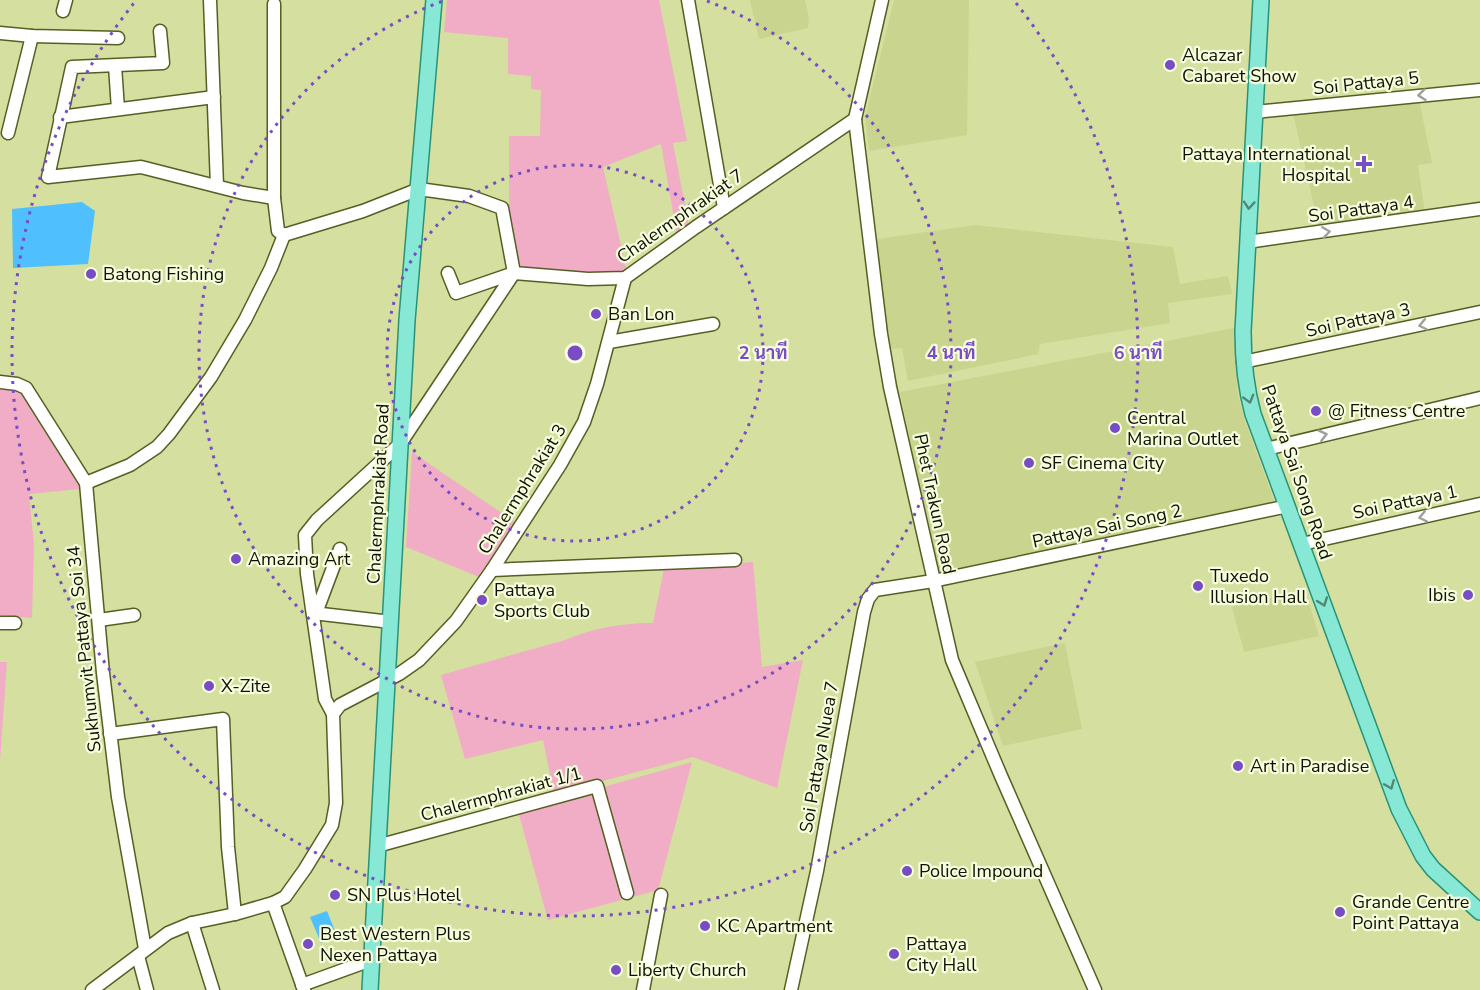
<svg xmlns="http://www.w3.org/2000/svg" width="1480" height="990" viewBox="0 0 1480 990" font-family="'Nunito Sans',Sarabun,sans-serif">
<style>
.built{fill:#c9d58e}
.green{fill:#f1adc5}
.water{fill:#4fc0fd}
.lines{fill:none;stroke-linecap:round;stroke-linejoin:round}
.minor-casing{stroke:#565f23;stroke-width:15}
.major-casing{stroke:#299378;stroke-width:18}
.minor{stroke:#fff;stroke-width:12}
.major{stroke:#87e8d5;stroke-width:15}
.oneway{stroke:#9fa099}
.oneway2{stroke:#518875}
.ring{fill:none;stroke:#784cc5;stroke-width:3;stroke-dasharray:3 6}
.poi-dot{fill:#784cc5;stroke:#f6fddd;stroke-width:2}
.labels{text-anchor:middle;stroke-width:4.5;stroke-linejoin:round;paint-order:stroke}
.poi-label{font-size:18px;fill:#0f1200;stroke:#f6fddd;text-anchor:start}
.street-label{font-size:18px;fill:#0f1200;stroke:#f6fddd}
.centre{fill:#784cc5;stroke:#f6fddd;stroke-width:3}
.ring-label{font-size:18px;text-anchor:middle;font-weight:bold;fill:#784cc5;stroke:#f6fddd;stroke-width:4.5;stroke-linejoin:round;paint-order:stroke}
</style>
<rect width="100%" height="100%" fill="#d4dfa0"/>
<g class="built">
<path d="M 750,0 L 805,0 L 809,18 L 808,28 L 759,39 Z"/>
<path d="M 894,0 L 969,0 L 967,135 L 869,151 L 865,117 Z"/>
<path d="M 1419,100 L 1432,163 L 1418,165 L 1425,213 L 1319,228 L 1293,113 Z"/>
<path d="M 975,225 L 1173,247 L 1180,284 L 1228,276 L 1232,294 L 1168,303 L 1170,323 L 1040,344 L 1038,354 L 908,381 L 902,348 L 889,349 L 884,322 L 877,239 Z"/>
<path d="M 1234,328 L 1238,395 L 1245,421 L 1275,503 L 938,574 L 900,392 Z"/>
<path d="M 1305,590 L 1319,636 L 1244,652 L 1232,607 Z"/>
<path d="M 1065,643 L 1082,729 L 1003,746 L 975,662 Z"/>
</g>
<g class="green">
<path d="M 447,0 L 659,0 L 687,141 L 673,143 L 689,226 L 677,235 L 661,144 L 603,167 L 627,272 L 613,275 L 518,267 L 509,208 L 509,136 L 540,136 L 541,90 L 531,89 L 531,76 L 508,74 L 508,38 L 444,32 Z"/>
<path d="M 0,388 L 19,389 C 40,414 72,458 80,489 L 29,494 L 34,545 L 32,618 L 0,615 Z"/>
<path d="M 412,452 L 515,522 L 479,577 L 406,547 Z"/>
<path d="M 753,562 L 762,667 L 803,660 L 777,788 L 693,757 L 554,794 L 543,740 L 465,759 L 441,675 L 565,640 C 594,628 622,623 653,623 L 664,569 Z"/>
<path d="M 0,662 L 7,662 L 0,761 Z"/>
<path d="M 692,762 L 658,890 L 548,920 L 518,811 Z"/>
</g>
<g class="water">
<path d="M 82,202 L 95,211 L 88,264 L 13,268 L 12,209 Z"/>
<path d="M 327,911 L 337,936 L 321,943 L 310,917 Z"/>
</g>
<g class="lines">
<defs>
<g id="minor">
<path d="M 210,0 L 217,186"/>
<path d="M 688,0 L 724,208"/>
<path d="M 882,0 L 855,119 L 881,334 L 890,387 L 952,660 L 1001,776 L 1095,990"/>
<path d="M 274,4 L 274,198 L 278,231 L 284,235"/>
<path d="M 63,11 L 66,0"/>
<path d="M 160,31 L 163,63 L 72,67 L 48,177 L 141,167 L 243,193 L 274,198"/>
<path d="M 0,33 L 32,36 L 118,38"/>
<path d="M 115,66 L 118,109"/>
<path d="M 1255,112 L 1480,90"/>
<path d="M 60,117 L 214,97"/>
<path d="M 8,133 L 32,36"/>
<path d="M 1247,242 L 1480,209"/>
<path d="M 609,342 L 713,324"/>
<path d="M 1243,362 L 1480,312"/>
<path d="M 0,382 L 17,384 L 26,388 L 86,483 L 103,673 L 118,797 L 145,949"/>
<path d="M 1266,449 L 1480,398"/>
<path d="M 86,483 L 130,465 L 157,447 L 169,434 L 211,377 L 245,320 L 271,268 L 284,235 L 363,211 L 419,189 L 469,196 L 502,208 L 514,273 L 588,279 L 625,278 L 696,227 L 855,119"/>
<path d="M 1302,544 L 1480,504"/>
<path d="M 492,570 L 735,560"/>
<path d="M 313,613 L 391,622"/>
<path d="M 316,613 L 340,549"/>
<path d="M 99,620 L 134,615"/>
<path d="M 0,623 L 15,623"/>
<path d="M 333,714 L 325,699 L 307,574 L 305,535 L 317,520 L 400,444 L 514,273 L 456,293 L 448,273"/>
<path d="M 110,734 L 223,719 L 228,847 L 235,914"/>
<path d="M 377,846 L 597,786 L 627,893"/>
<path d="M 273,903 L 304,990"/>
<path d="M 192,923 L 213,990"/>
<path d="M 138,956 L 147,990"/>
<path d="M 302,985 L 371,960"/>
<path d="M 92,990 L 168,933 L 192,923 L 235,914 L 273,903 L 285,897 L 305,869 L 332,825 L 336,803 L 333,714 L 340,705 L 399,674 L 419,660 L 456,621 L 492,570 L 560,465 L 584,422 L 597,384 L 625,278"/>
<path d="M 643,990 L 661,895"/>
<path d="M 791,990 L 817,871 L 864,612 L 868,599 L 875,590 L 933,581 L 1288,506"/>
</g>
<g id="major">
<path d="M 1261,0 L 1243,331 C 1243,360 1245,385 1253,414 L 1399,809 L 1423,856 L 1433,869 L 1480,912"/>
<path d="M 370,990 L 407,320 L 434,0"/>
</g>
</defs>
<use href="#minor" class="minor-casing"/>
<use href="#major" class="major-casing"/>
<use href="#minor" class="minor"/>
<use href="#major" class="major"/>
</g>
<defs><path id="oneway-chevron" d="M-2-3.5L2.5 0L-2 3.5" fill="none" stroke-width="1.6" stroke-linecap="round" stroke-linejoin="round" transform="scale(1.5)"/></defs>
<g class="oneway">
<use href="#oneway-chevron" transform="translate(1422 95) rotate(174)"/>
<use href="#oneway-chevron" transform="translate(1326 232) rotate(-8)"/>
<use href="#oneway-chevron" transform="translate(1423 325) rotate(168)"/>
<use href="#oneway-chevron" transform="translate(1323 435) rotate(-14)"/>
<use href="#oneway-chevron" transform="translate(1423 517) rotate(168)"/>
</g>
<g class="oneway2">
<use href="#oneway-chevron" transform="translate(1249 205) rotate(94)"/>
<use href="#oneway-chevron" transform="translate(1249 399) rotate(74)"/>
<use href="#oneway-chevron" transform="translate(1323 602) rotate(70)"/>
<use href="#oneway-chevron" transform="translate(1390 785) rotate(68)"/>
</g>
<g class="ring">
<circle cx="575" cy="353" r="188"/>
<path d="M707 1A376 376 0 1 1 443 1"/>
<path d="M1016 3A563 563 0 1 1 134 3"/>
</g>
<g class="poi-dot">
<circle cx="1170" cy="65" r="6"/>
<path d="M1361 155h6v6h6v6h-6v6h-6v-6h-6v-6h6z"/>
<circle cx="91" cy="274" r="6"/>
<circle cx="596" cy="314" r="6"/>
<circle cx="1316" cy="411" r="6"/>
<circle cx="1115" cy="428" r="6"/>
<circle cx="1029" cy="463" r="6"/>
<circle cx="236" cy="559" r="6"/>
<circle cx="1198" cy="586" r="6"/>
<circle cx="1468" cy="595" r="6"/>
<circle cx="482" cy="600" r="6"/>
<circle cx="209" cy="686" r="6"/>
<circle cx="1238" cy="766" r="6"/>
<circle cx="907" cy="871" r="6"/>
<circle cx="335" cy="895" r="6"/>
<circle cx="1340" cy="912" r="6"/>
<circle cx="705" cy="926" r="6"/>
<circle cx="308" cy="944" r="6"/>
<circle cx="894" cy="954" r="6"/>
<circle cx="616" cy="970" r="6"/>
</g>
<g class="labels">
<g class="poi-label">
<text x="1182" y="61">Alcazar<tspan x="1182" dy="21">Cabaret Show</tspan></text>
<text x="1350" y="160" text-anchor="end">Pattaya International<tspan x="1350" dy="21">Hospital</tspan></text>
<text x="103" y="280">Batong Fishing</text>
<text x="608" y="320">Ban Lon</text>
<text x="1328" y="417">@ Fitness Centre</text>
<text x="1127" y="424">Central<tspan x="1127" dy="21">Marina Outlet</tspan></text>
<text x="1041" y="469">SF Cinema City</text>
<text x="248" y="565">Amazing Art</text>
<text x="1210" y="582">Tuxedo<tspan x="1210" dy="21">Illusion Hall</tspan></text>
<text x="494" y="596">Pattaya<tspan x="494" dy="21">Sports Club</tspan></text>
<text x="1456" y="601" text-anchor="end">Ibis</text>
<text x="221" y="692">X-Zite</text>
<text x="1250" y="772">Art in Paradise</text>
<text x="919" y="877">Police Impound</text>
<text x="347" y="901">SN Plus Hotel</text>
<text x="1352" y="908">Grande Centre<tspan x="1352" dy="21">Point Pattaya</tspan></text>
<text x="717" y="932">KC Apartment</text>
<text x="320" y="940">Best Western Plus<tspan x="320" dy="21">Nexen Pattaya</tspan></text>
<text x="906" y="950">Pattaya<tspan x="906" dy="21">City Hall</tspan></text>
<text x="628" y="976">Liberty Church</text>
</g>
<g class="street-label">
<text transform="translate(1366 83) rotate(-6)" y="6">Soi Pattaya 5</text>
<text transform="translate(1361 209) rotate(-8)" y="6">Soi Pattaya 4</text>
<text transform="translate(680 216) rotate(-35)" y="6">Chalermphrakiat 7</text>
<text transform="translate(1358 320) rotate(-12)" y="6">Soi Pattaya 3</text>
<text transform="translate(1297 472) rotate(71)" y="6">Pattaya Sai Song Road</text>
<text transform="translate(522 489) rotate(-58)" y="6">Chalermphrakiat 3</text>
<text transform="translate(378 494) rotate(-87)" y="6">Chalermphrakiat Road</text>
<text transform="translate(1405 502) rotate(-12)" y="6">Soi Pattaya 1</text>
<text transform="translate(935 504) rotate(78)" y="6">Phet Trakun Road</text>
<text transform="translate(1107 526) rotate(-12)" y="6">Pattaya Sai Song 2</text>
<text transform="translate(84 649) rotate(-96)" y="6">Sukhumvit Pattaya Soi 34</text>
<text transform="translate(819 757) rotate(-80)" y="6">Soi Pattaya Nuea 7</text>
<text transform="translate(501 794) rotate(-15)" y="6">Chalermphrakiat 1/1</text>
</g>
</g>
<circle cx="575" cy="353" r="9" class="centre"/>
<g class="ring-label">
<text x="763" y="359">2 นาที</text>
<text x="951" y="359">4 นาที</text>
<text x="1138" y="359">6 นาที</text>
</g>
</svg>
